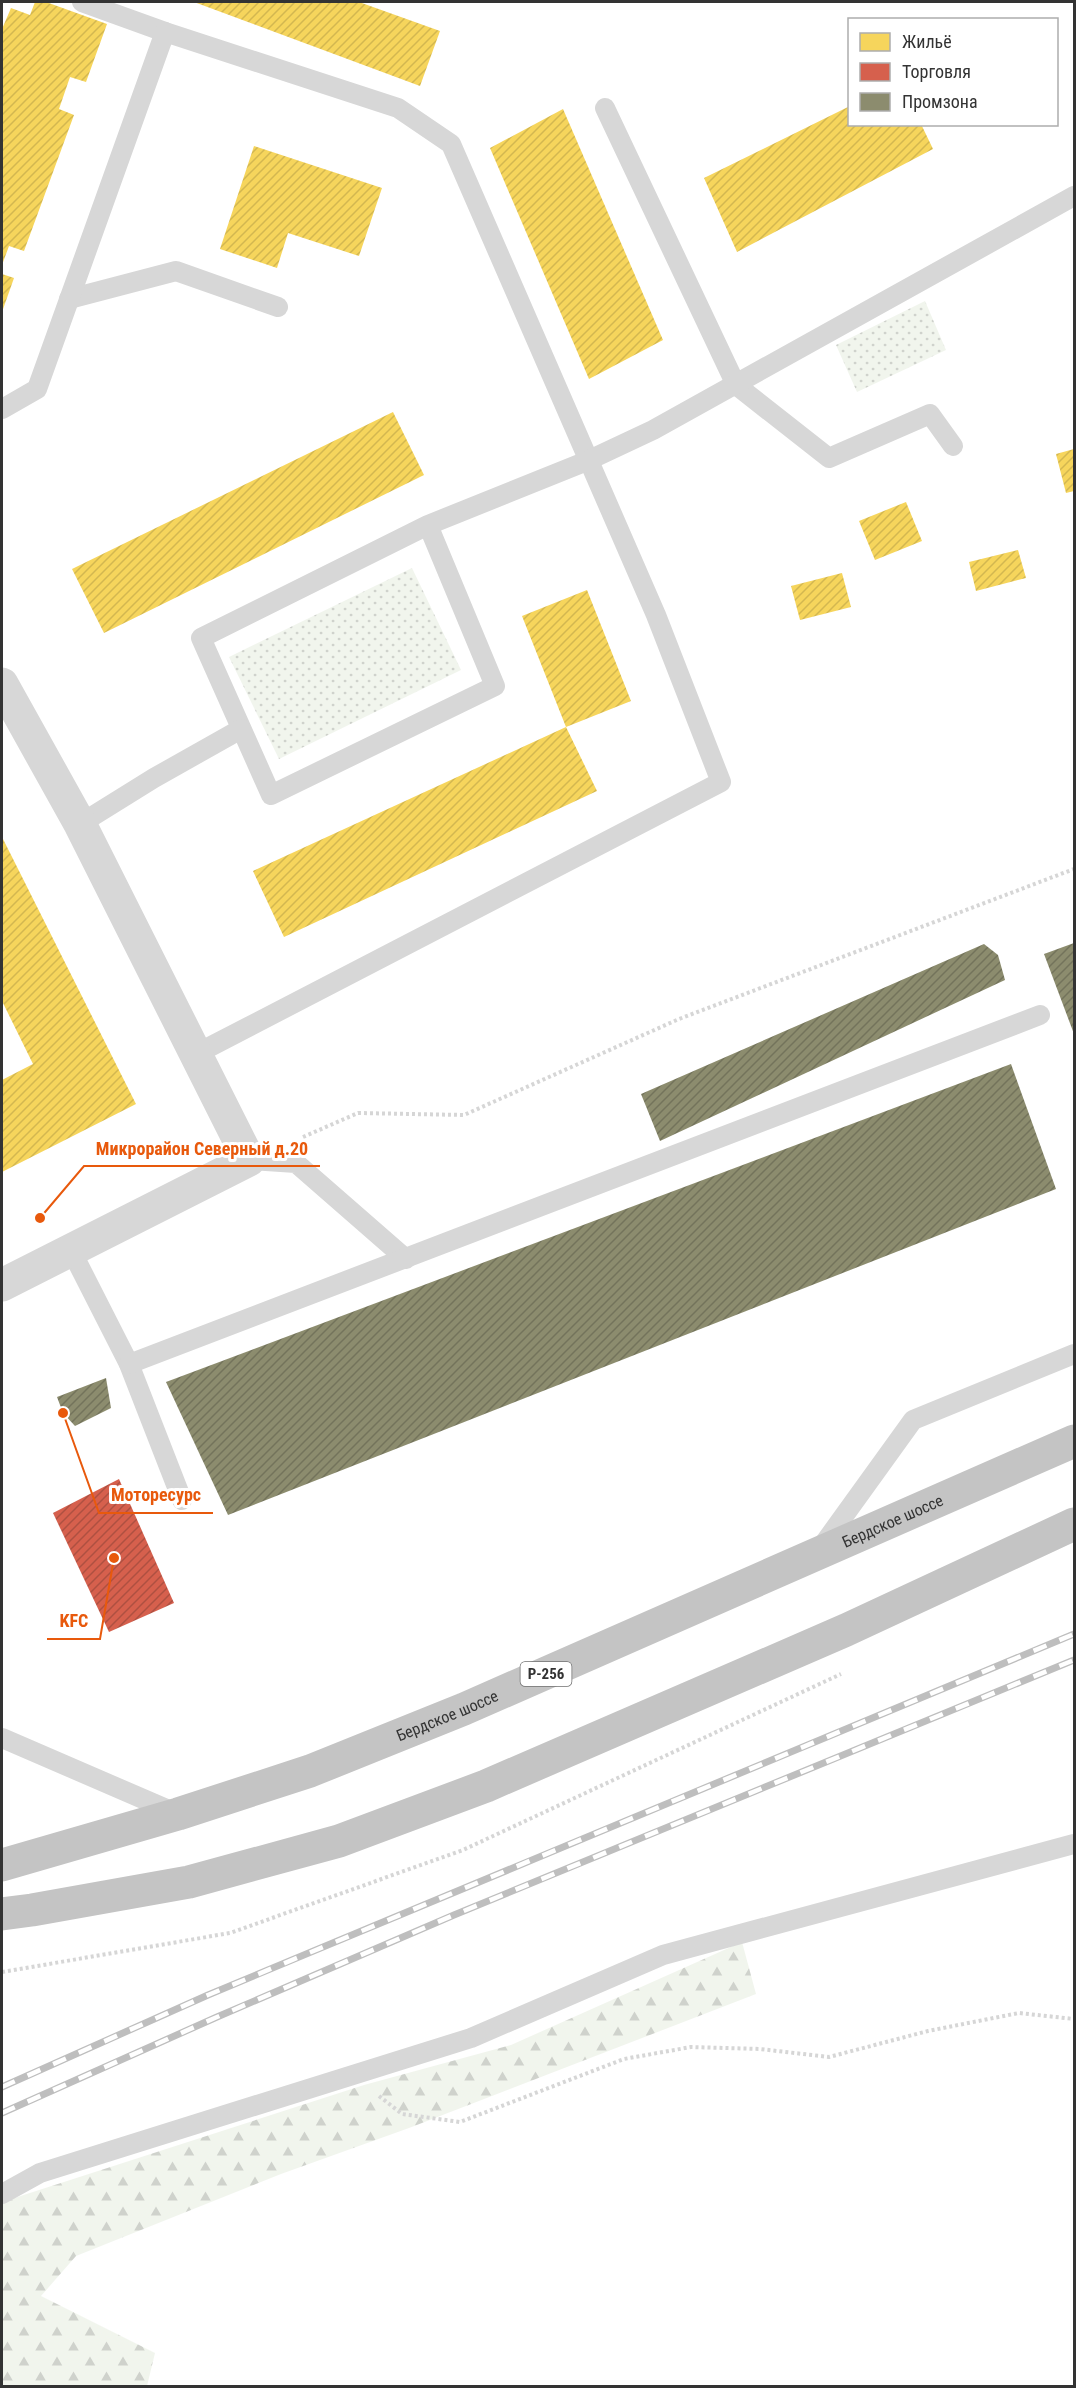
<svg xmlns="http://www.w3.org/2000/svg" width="1076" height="2388" viewBox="0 0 1076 2388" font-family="'Roboto Condensed',sans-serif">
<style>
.forest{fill:url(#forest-firs)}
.park{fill:url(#park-dots)}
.homes{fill:url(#homes-hatch)}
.shops{fill:url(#shops-hatch)}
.industry{fill:url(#industry-hatch)}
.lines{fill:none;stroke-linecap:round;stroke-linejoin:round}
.path{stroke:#d6d6d6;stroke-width:4;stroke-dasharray:3 3;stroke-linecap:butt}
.lane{stroke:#d7d7d7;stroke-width:20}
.street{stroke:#d7d7d7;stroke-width:33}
.highway{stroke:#c4c4c4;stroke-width:33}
.rail-casing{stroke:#bebebe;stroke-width:7}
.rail{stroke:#fff;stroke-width:4.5;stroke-dasharray:14;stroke-linecap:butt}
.labels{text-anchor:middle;stroke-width:6;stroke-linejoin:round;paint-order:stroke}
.shield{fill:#fff;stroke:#707070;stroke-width:1.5}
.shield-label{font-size:15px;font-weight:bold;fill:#333}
.street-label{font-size:16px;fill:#333;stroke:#fff}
.leader{fill:none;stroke:#e8590c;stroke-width:2}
.callout-dot{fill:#e8590c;stroke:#fff;stroke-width:2}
.callout-label{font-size:18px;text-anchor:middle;font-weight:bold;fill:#e8590c;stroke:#fff;stroke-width:6;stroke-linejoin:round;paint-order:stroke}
</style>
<defs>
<pattern id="forest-firs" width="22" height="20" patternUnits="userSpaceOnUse" patternTransform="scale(1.5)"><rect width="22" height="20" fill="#f1f5ed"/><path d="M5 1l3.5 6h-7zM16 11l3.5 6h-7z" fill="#cfd2cc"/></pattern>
<pattern id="park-dots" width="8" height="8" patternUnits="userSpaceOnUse" patternTransform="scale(1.5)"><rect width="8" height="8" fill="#f1f5ed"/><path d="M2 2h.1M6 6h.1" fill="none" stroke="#cfd2cc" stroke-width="1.8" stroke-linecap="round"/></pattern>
<pattern id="homes-hatch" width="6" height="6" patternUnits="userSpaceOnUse" patternTransform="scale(1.5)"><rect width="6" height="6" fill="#f6d55c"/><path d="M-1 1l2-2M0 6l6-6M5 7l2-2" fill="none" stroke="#d3b750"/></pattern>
<pattern id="shops-hatch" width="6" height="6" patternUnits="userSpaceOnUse" patternTransform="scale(1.5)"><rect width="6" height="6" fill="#d6604d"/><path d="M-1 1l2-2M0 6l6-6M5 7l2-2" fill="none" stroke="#ae5041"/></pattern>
<pattern id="industry-hatch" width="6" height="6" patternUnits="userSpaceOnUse" patternTransform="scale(1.5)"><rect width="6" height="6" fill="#8c8c6e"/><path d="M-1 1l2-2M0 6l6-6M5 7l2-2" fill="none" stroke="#73735b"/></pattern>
</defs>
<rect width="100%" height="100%" fill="#fff"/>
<path class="forest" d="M742,1942l14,52 -347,134 -128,46 -205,82 -35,40 114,57 -8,33h-145v-184l362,-117 147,-40z"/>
<g class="park">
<path d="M925,301l21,49 -89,42 -21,-47z"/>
<path d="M412,568l49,102 -182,89 -50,-102z"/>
</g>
<g class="homes">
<path d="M35,2h11l61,22 -21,58 -16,-5 -11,32 15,6 -50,136 -15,-5 -7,19v-236l9,-21 19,7z"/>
<path d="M194,2h165l81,29 -20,55z"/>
<path d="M850,106v18h71l12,25 -196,103 -33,-74z"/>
<path d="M563,109l100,231 -74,39 -99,-231z"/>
<path d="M254,146l128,42 -23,68 -71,-23 -11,35 -57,-19z"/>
<path d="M2,274l12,4 -12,34z"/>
<path d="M393,412l31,63 -320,158 -32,-64z"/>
<path d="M1074,449v42l-8,2 -10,-39z"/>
<path d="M906,502l16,39 -47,19 -16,-39z"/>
<path d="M1018,550l8,28 -50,13 -7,-29z"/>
<path d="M842,573l9,34 -51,13 -9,-34z"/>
<path d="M587,590l44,111 -65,26 31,64 -313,146 -31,-66 313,-144 -44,-111z"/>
<path d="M2,837l134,267 -134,68v-92l31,-16 -31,-63z"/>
</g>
<path class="shops" d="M119,1479l55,124 -65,29 -56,-119z"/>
<g class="industry">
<path d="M1074,943v91l-30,-80z"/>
<path d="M984,944l14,11 7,25 -345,161 -19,-47z"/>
<path d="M1011,1064l45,125 -828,326 -62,-133z"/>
<path d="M106,1378l5,30 -36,18 -12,-13 -6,-16z"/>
</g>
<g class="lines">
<g class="path">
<path d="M303,1137l55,-24 106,2 215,-96 395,-150"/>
<path d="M2,1972l228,-39 233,-83 378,-176"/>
<path d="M379,2096l23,18 58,8 164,-63 67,-12 69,2 69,8 99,-26 91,-18 55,6"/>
</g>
<g class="lane">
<path d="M82,2l83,30"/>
<path d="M605,108l131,277 93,73 101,-44 23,32"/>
<path d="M69,299l107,-28 102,36"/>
<path d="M2,409l35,-20 128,-357 233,76 53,36 205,471 65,167 -525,272"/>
<path d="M428,525l67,161 -224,109 -70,-157 227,-113 159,-64 66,-31 421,-234"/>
<path d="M80,824l74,-46 87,-49"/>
<path d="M249,1160l47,3 110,96"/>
<path d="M71,1250l58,114 53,136"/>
<path d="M129,1364l911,-349"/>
<path d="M820,1549l93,-129 161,-66"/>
<path d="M2,1738l176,76"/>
<path d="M2,2194l38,-21 431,-135 192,-83 411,-111"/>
</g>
<path class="street" d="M2,684l78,140 169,336 -247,125"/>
<g class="highway">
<path id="s1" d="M2,1865l176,-51 132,-43 154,-62 610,-268"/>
<path d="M2,1914l30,-4 157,-28 150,-41 147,-55 360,-156 228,-106"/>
</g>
<g class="rail-casing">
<g id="rail">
<path d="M2,2087l206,-92 866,-361"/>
<path d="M2,2113l215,-96 237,-102 620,-255"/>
</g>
</g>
<use href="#rail" class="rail"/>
</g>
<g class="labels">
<rect class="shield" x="520.5" y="1662" width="51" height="24" rx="4.5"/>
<g class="shield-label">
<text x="546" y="1679">Р-256</text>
</g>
<g class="street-label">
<text dy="6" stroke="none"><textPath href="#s1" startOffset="956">Бердское шоссе</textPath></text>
<text dy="6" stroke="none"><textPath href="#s1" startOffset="470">Бердское шоссе</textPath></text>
</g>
</g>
<path class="leader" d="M40 1218L84 1166H320M63 1413L99 1513H213M114 1558L100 1639H47"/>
<g class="callout-dot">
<circle cx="40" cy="1218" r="6"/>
<circle cx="63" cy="1413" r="6"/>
<circle cx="114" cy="1558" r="6"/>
</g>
<g class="callout-label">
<text x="202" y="1155">Микрорайон Северный д.20</text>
<text x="156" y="1501">Моторесурс</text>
<text x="74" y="1627">KFC</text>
</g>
<rect width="1076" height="2388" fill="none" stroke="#333333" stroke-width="6"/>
<rect x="848" y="18" width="210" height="108" fill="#ffffff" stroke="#adadad" stroke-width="1.5"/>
<rect x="860" y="33" width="30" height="18" fill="#f6d55c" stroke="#adadad" stroke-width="1.5"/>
<text x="902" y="48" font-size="18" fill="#333333">Жильё</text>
<rect x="860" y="63" width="30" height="18" fill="#d6604d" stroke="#adadad" stroke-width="1.5"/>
<text x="902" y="78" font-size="18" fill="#333333">Торговля</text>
<rect x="860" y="93" width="30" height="18" fill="#8c8c6e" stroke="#adadad" stroke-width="1.5"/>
<text x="902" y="108" font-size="18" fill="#333333">Промзона</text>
</svg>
